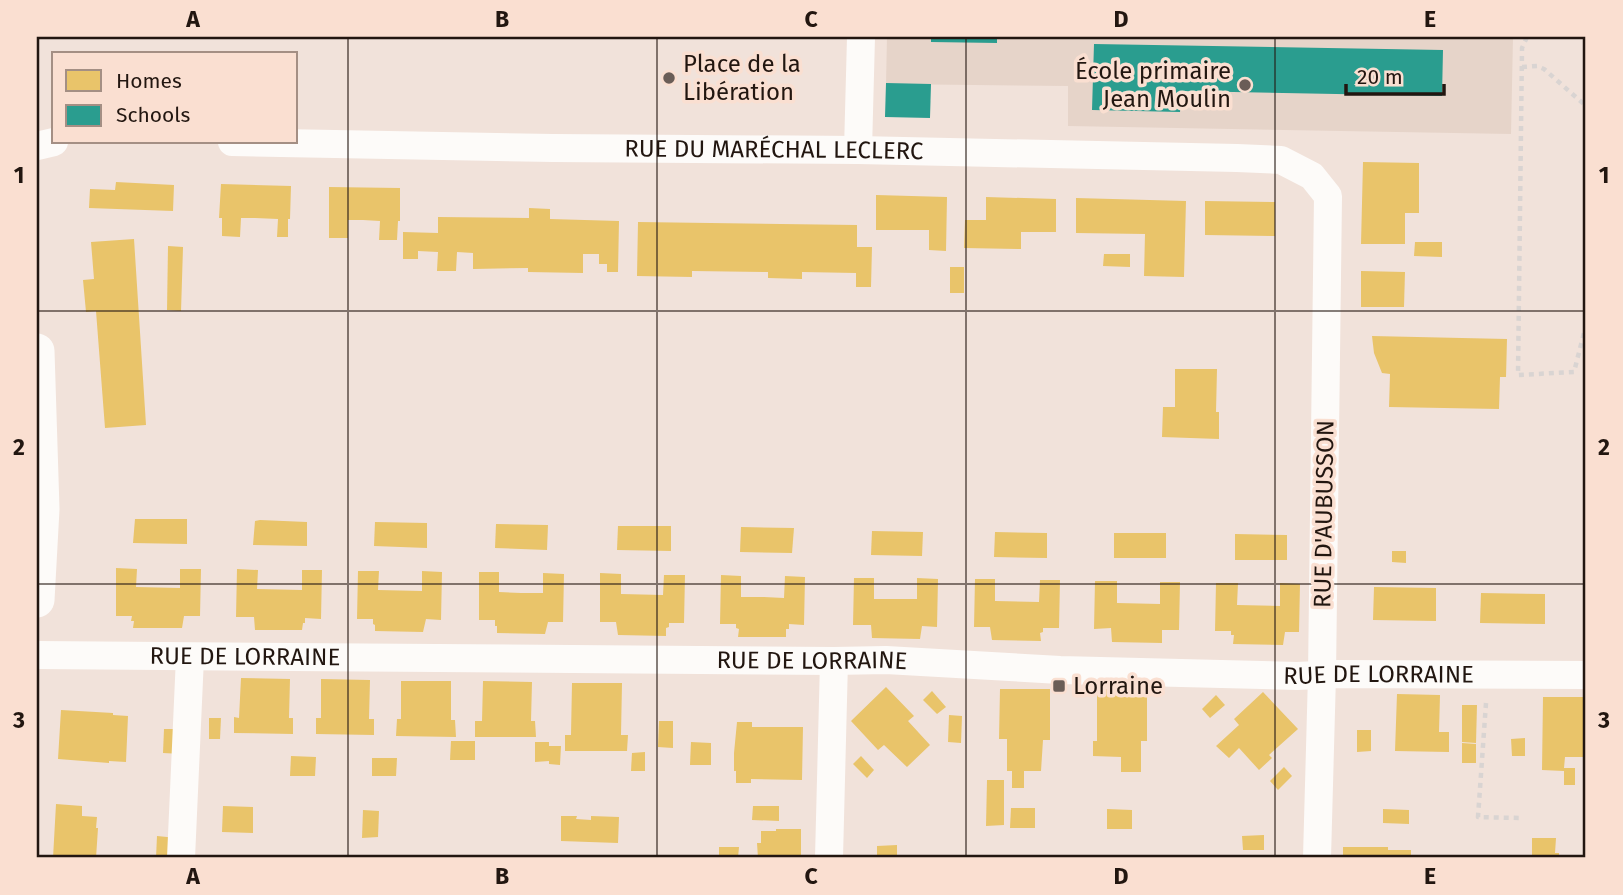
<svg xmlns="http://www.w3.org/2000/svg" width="1623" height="895" viewBox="0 0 1623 895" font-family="'Fira Sans',sans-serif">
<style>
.education{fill:#e6d4c9}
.homes{fill:#e9c46a}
.schools{fill:#2a9d8f}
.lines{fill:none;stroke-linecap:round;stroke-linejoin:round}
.path{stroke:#d9d4d2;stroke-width:4.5;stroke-dasharray:5 5;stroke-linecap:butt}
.minor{stroke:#fdfbf9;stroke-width:28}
.tertiary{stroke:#fdfbf9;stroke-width:35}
.grid{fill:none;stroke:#221610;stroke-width:2;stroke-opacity:0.55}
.poi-dot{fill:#6a5d57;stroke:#fadfd1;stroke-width:2.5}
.labels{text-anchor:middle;stroke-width:7;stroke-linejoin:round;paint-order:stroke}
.poi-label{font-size:24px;fill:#221610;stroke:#fadfd1;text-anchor:start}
.street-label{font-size:24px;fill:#221610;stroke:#fadfd1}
.neatline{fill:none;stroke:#221610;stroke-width:2.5}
.grid-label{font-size:23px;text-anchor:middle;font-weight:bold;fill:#221610}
</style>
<rect width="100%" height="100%" fill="#f1e2da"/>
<path class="education" d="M887,37h626l-2,97 -443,-8v-40l-182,-2z"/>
<g class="homes">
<path d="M1363,162l56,1v50h-14v31h-44z"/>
<path d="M116,182l58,3 -1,26 -84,-3 1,-19 25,1z"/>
<path d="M221,184l70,2 -1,33h-2v18h-11l1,-18 -23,-1h-14l-1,19 -18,-1v-18h-3z"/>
<path d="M329,187l71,1v33h-2l-1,19h-18l1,-19 -17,-1h-15v18h-19z"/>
<path d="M876,195l71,2 -1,54 -17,-1v-20h-53z"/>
<path d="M986,197l70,2v33h-35v17l-57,-1 1,-28h21z"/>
<path d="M1076,198l110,3 -2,76 -40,-1 1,-42 -69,-1z"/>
<path d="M1205,201l70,1v34l-70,-1z"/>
<path d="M529,208l21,1v10l69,2 -1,51h-11v-8h-8v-10h-16v19l-55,-1v-4l-55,1v-16l-16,-1 -1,19h-19l1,-19 -20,-1v8h-15v-27l35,1v-16l91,1z"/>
<path d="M638,222l219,3v22h15l-1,40h-15v-14l-54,-1v7l-34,-1v-6l-76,-1v6l-55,-1z"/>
<path d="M134,239l12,186 -41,3 -9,-117 -10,1 -3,-32 11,-1 -3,-37z"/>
<path d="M1415,242h27v15l-28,-1z"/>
<path d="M168,246l15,1 -2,64 -14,-1z"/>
<path d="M1104,254h26v13l-27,-1z"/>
<rect x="950" y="267" width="14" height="26"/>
<path d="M1361,271l44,1 -1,35h-43z"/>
<path d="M1372,336l135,3 -1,38h-6l-1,32 -110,-2 1,-33 -8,-1 -8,-20z"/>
<path d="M1175,369h42l-1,43h3v27l-57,-2 1,-30h12z"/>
<path d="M135,519h52v25l-54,-1z"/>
<path d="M260,520l47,2v24l-54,-1 2,-24z"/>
<path d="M375,522l52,1v25l-53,-2z"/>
<path d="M496,524l52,1 -1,25 -52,-2z"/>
<path d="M618,526h53v25l-54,-1z"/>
<path d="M741,527l53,1 -2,25 -52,-1z"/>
<path d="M872,531l51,1 -1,24 -51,-1z"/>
<path d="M995,532l52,1v25l-53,-1z"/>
<rect x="1114" y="533" width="52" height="25"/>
<path d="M1235,534l52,1v25h-52z"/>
<path d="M1392,551h14v12l-14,-1z"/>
<path d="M116,568l21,1 -1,18 44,1v-19h21l-1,47h-16l-2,12h-49l1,-7h-3l1,-5h-16z"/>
<path d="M237,569l21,1 -1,19 45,1v-20h20l-1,49 -16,-1v5h-2l-1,7h-47l-1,-13h-18z"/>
<path d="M358,571h21l-1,19 44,1v-20l20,1 -1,48 -15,-1 -3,13 -48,-1v-6l-2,-1v-5h-16z"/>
<path d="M479,572h20v20l22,1h22v-20l21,1 -1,48h-15l-3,12 -48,-1v-7h-2v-6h-16z"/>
<path d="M600,573l21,1v20l42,1 1,-20h21l-1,48h-15v4l-3,1v8l-48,-1 -2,-13h-16z"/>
<path d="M721,575l20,1v21h23l20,1 1,-22 20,1 -1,48 -15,-1v5h-3v8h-48l1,-8 -3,-1v-4h-16z"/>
<path d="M854,578h20v21h43v-21l21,1 -1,48 -15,-1 -2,13 -48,-1 -1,-13h-18z"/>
<path d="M975,579h20v22l44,1 1,-22h20l-1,48h-16v4l-3,1 1,8 -49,-1 -2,-13h-16z"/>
<path d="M1095,581h22v22l43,1v-22h20l-1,48h-17v13l-50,-1 -1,-14 -17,1z"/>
<path d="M1216,583h22l-1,22 43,1v-23l20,1 -1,48h-14l-2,13 -50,-1 1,-9h-3v-4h-16z"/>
<path d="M1374,587l62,1v33l-63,-1z"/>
<path d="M1481,593l64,1v30l-65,-1z"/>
<path d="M241,678l49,1 -1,39h4v16l-59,-1v-16l5,1z"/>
<path d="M321,679l49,1 -1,39h5v16l-58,-1v-16h5z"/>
<path d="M401,681h50v39h4l1,17 -60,-1 1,-17h4z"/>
<path d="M483,681l49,1 -1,39h4l1,16h-61v-16h7z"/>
<path d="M572,683h50l-1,52h7l-1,16h-62v-16h6z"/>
<path d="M886,687l28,29 -6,5 22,24 -23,22 -23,-22 -6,5 -27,-29z"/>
<path d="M1000,689h50v51h-7l-2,31h-17v17h-12v-17h-5v-32h-8z"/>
<path d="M1097,689l50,1v51h-6v31h-20v-15l-28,-1v-15h4z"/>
<path d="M932,691l14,16 -9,7 -14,-14z"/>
<path d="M1263,692l35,37 -29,26 3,3 -13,12 -20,-22 -10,10 -13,-12 23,-21 -5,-6z"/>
<path d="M1397,694l43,1 -1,37h10v20l-54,-1z"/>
<path d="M1216,695l9,10 -15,13 -8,-9z"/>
<path d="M1543,697h43v60h-21l-1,11h11v17h-11v-14l-22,-1z"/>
<path d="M1462,705h15l-1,38 -14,-1z"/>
<path d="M61,710l52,3v2l15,1 -2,46 -17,-1v2l-51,-4z"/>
<path d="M949,715l13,1 -1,27 -13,-1z"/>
<path d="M209,718h12l-1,21h-11z"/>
<path d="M659,721h14v27l-15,-1z"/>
<path d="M737,722h15v5h51l-1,53 -51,-1v4h-15v-12h-2v-18z"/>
<path d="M164,729h19l-1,25 -19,-1z"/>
<path d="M1357,730h14v21l-14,1z"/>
<path d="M1525,738v18h-13l-1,-17z"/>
<path d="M451,741h24v19h-25z"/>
<path d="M535,742h14v4h12l-1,19 -11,-1v-3l-14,1z"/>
<path d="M691,742l20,1v22h-21z"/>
<path d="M1462,743l14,1v19h-14z"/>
<path d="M645,752v19h-14l1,-18z"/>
<path d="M291,756l25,1 -1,19h-25z"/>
<path d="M861,756l13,14 -7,8 -14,-14z"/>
<path d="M372,758h25l-1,18h-24z"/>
<path d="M1284,767l8,9 -14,14 -8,-9z"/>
<path d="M987,780h17v45l-18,1z"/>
<path d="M56,804l26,2v10l15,1 -1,11h2l-2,30h-43z"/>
<path d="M223,806l30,1v26l-31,-1z"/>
<path d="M753,806h26v15l-27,-1z"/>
<path d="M1011,808h24v20h-25z"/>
<path d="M1107,809l25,1v19h-25z"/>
<path d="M1383,809l26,1v14l-26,-1z"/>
<path d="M363,810l16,1 -1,26 -16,1z"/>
<path d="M561,816h16l-1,3 15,1v-4l28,1 -1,26 -57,-2z"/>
<path d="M776,829h25v29h-43l-1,-15h4v-12h15z"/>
<path d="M1264,835v15h-21l-1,-14z"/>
<path d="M157,836l20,2 -1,20h-20z"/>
<path d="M1532,838h24l-1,15h4v5h-27z"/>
<path d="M897,845v13h-20v-12z"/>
<path d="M719,847h20l-1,11h-19z"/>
<path d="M1343,847h45v3h23v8h-68z"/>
</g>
<g class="schools">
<path d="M931,37h66v6l-66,-1z"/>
<path d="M1094,44l349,6 -1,46 -260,-5 -2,21 -88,-2z"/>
<path d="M886,83l45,1 -1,34 -45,-1z"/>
</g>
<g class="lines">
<g class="path">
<path d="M1527,37l-5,11 -4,327 56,-3 12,-47"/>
<path d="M1522,67l15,-1 7,3 42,37"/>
<path d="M1486,703l-8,114 41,1"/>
</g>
<g class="minor">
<path id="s1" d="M232,142l321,6 305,2 379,8 44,2 31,16 16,20 -6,479 -5,183"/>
<path d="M37,146l17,-4"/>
<path d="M858,150l3,-113"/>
<path id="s2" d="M37,655l797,6 52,-1 174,10 237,6 41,-2 248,1"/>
<path d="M181,858l9,-201"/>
<path d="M829,858l5,-197"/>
</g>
<path class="tertiary" d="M37,351l5,158 -5,91"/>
</g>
<path class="grid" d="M348,37v821M657,37v821M966,37v821M1275,37v821M37,311h1549M37,584h1549"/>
<g class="poi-dot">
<circle cx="669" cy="78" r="7"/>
<circle cx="1245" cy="85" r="7"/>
<rect x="1052" y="679" width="14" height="14" rx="3.5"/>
</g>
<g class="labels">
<g class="poi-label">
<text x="683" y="72">Place de la<tspan x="683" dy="28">Libération</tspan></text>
<text x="1231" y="79" text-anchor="end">École primaire<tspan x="1231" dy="28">Jean Moulin</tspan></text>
<text x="1073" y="694">Lorraine</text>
</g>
<g class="street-label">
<text dy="8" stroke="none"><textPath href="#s1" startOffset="542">RUE DU MARÉCHAL LECLERC</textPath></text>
<text transform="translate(1324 514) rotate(-89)" y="8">RUE D'AUBUSSON</text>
<text dy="8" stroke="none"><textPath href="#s2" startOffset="208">RUE DE LORRAINE</textPath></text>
<text dy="8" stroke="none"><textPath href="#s2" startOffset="775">RUE DE LORRAINE</textPath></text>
<text dy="8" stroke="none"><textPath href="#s2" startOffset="1342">RUE DE LORRAINE</textPath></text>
</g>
</g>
<rect width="1623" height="895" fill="none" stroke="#fadfd1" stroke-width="77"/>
<rect x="52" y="52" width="245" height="91" fill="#fadfd1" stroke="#a48f84" stroke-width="2"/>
<rect x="66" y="70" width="35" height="21" fill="#e9c46a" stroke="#a48f84" stroke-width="2"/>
<text x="116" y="88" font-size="21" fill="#221610">Homes</text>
<rect x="66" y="105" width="35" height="21" fill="#2a9d8f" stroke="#a48f84" stroke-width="2"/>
<text x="116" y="122" font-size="21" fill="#221610">Schools</text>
<path d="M1346 84v10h98v-10" fill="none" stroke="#221610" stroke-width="3.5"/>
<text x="1357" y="84" font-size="21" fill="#221610" stroke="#fadfd1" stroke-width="5" paint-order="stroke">20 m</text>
<rect x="38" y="38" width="1546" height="818" class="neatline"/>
<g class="grid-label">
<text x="193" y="27">A</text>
<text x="502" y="27">B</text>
<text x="811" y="27">C</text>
<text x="1121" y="27">D</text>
<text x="1430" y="27">E</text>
<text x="19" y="183">1</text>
<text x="1604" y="183">1</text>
<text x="19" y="455">2</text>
<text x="1604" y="455">2</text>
<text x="19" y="728">3</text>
<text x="1604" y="728">3</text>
<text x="193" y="884">A</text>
<text x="502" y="884">B</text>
<text x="811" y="884">C</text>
<text x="1121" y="884">D</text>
<text x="1430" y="884">E</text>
</g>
</svg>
